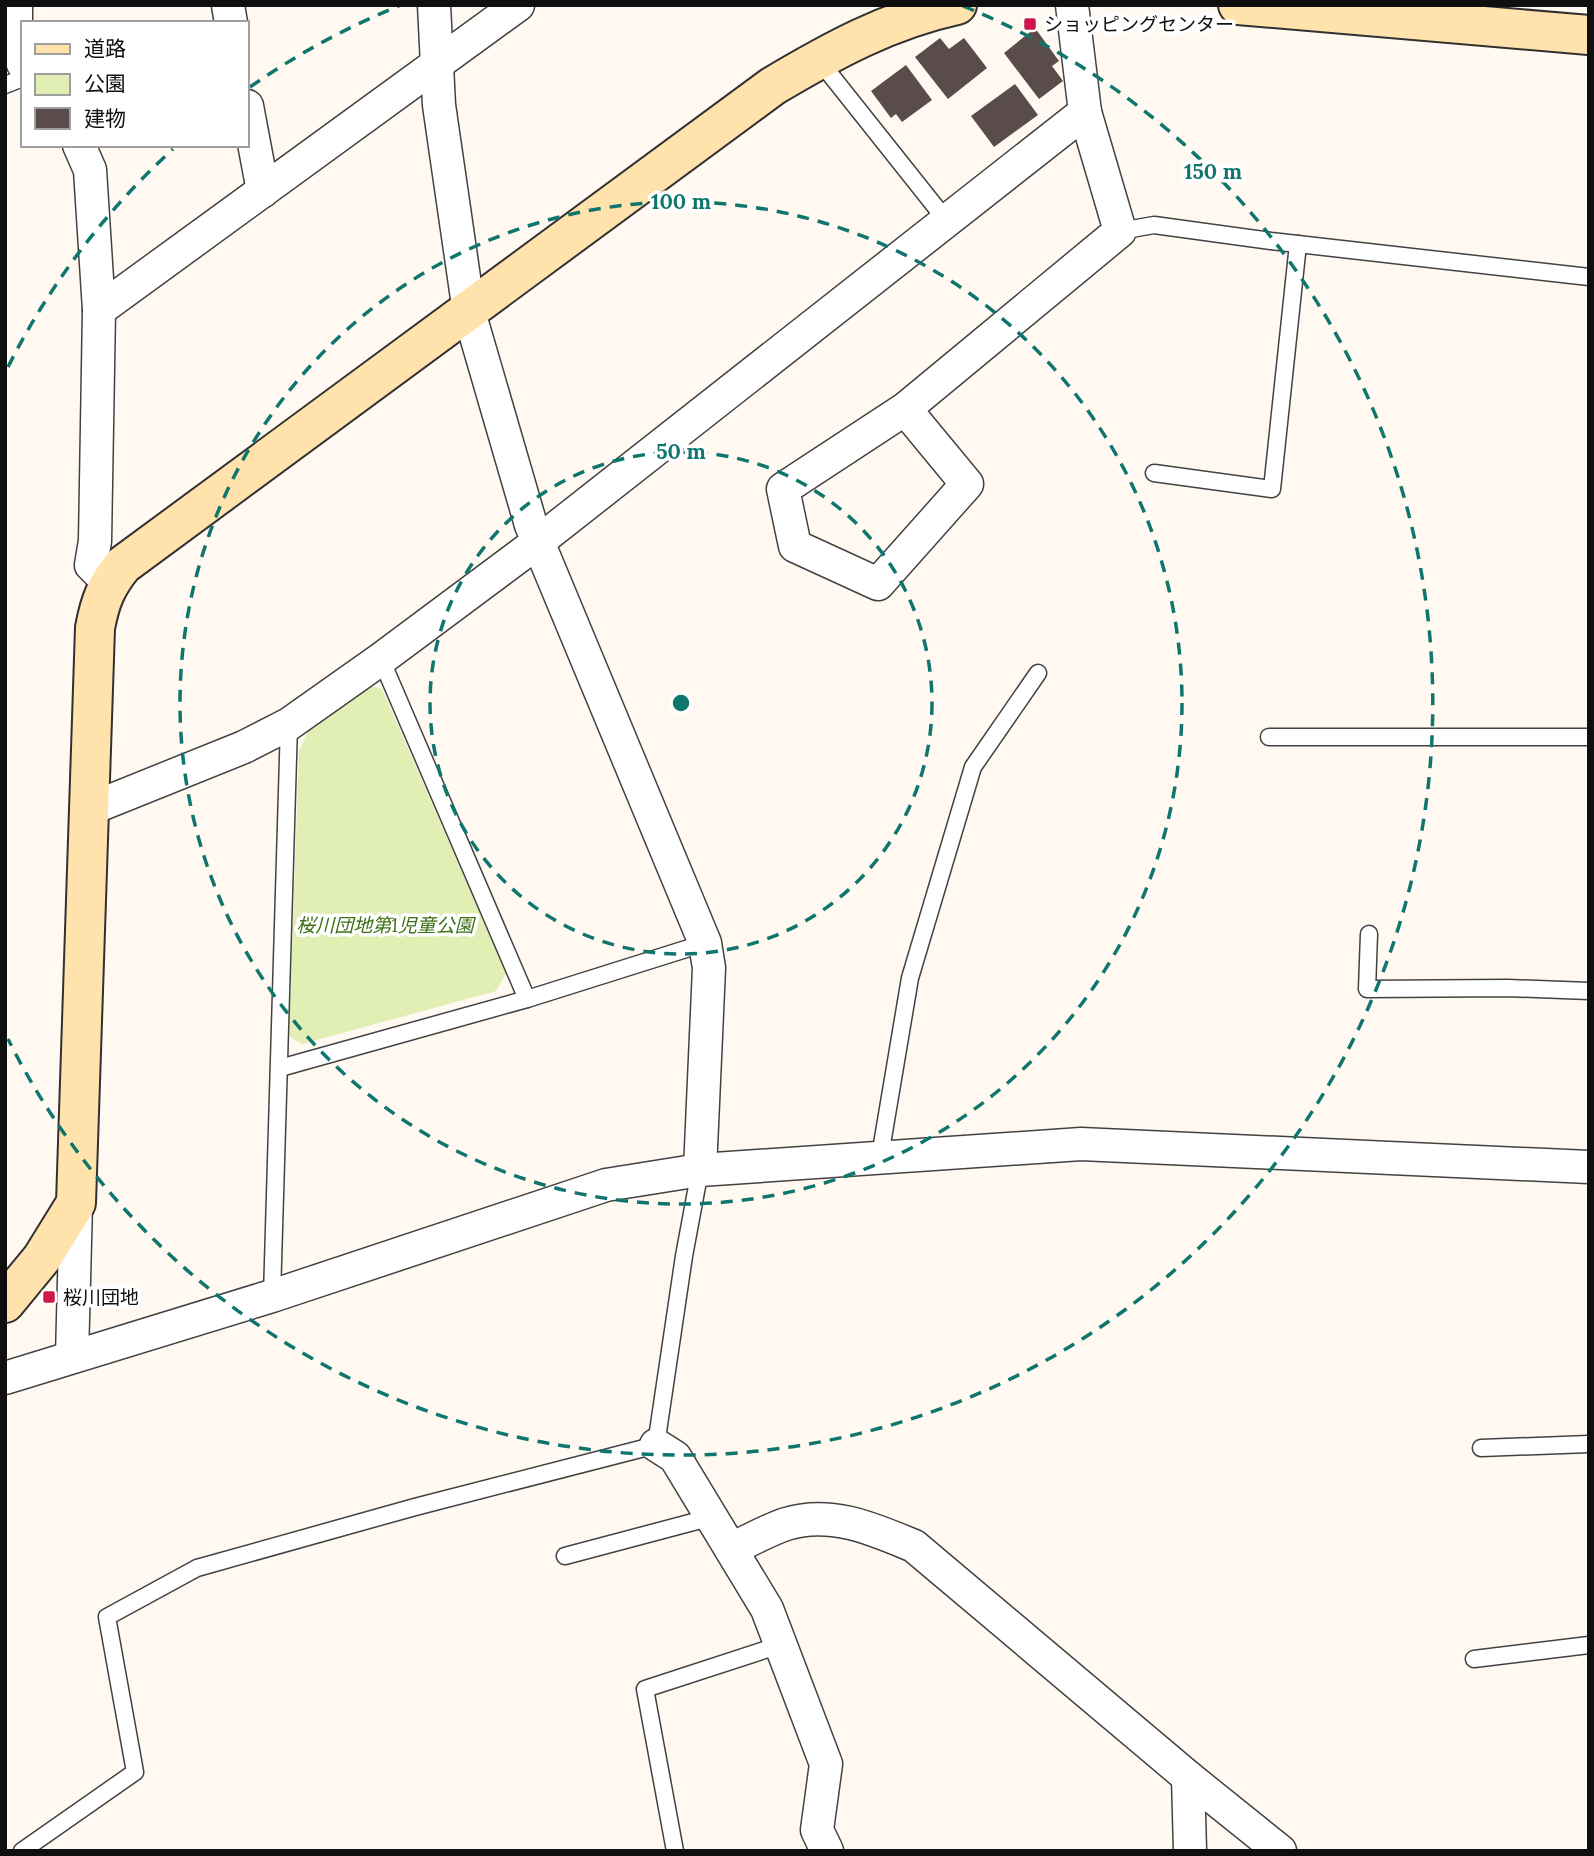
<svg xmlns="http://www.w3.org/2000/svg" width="1594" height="1856" viewBox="0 0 1594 1856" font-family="Lora,'Noto Sans JP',serif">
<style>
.green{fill:#e1efb5}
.building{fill:#594c4a}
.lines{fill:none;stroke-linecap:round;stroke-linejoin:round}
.lane-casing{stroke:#424242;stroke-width:19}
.street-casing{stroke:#424242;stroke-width:35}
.secondary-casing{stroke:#313131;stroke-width:42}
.lane{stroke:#fff;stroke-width:16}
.street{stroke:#fff;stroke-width:32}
.secondary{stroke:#ffe2ac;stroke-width:38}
.ring{fill:none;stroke:#0f766e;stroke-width:3.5;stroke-dasharray:12 9}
.poi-dot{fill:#d1164b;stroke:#fff;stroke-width:2.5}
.labels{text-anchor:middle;stroke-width:7;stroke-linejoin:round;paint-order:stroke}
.poi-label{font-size:19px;fill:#0f0f0f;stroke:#fff;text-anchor:start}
.park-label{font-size:19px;font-style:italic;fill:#3e7017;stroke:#fff}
.centre{fill:#0f766e;stroke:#fff;stroke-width:3.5}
.ring-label{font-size:21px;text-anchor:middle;font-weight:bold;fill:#0f766e;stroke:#fff;stroke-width:7;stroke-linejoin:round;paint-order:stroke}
</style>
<rect width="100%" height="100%" fill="#fff9f1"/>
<path class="green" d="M367,685l15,4 124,284 -10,18 -194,53 -13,-8 10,-285 10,-21z"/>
<g class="building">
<path d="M1035,28l24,33 -7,5 11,15 -24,18 -35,-46z"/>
<path d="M940,38l9,11 15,-11 23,30 -39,31 -33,-42z"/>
<path d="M906,65l26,35 -30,22 -6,-8 -5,4 -20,-27z"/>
<path d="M1015,84l23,31 -44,32 -23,-31z"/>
</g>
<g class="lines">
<g class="lane-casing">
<g id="lane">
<path d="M818,59l128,161"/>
<path d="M5,85l18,-7"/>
<path d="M1120,231l34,-6 117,16 318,36"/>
<path d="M1154,473l118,16 26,-245"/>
<path d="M381,659l146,340"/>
<path d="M1269,737h320"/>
<path d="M1369,934l-2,55 141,-1 81,3"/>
<path d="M280,1068l247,-69 178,-56"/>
<path d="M880,1156l30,-178 63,-211 65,-94"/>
<path d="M272,1296l17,-572"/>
<path d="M1481,1448l108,-4"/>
<path d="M565,1556l147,-39"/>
<path d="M1474,1659l115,-14"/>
<path d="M22,1851l113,-79 -28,-155 90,-49 218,-61 241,-62 28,-189 16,-86"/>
<path d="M675,1851l-30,-162 135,-44"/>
</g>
</g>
<g class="street-casing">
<g id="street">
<path d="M16,5v41l7,18"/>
<path d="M228,5l3,18"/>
<path d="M434,5l5,100 30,207 62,213 174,418 4,25 -9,202"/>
<path d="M247,106l16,85"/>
<path d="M79,145l11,25 9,140 -4,231 -4,24 18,18"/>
<path d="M99,310l419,-305"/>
<path d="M905,409l62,75 -89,100 -83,-38 -12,-57 122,-80 215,-178 -35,-119 -13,-107"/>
<path d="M90,809l154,-62 45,-23 92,-65 157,-117 547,-430"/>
<path d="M72,1357l4,-154"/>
<path d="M5,1378l267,-82 334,-111 94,-15 381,-26 508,23"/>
<path d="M656,1445l19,12 92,152 59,155 -9,66 10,21"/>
<path d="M731,1549c18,-8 37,-19 55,-25 45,-14 87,5 128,22l274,231 92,74"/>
<path d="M1188,1777l2,74"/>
</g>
</g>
<g class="secondary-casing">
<g id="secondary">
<path d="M1238,5l351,30"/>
<path d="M5,1303l37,-45 34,-55 19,-575c5,-27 11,-42 28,-63l650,-479c59,-35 115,-66 184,-81"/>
</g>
</g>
<use href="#lane" class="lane"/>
<use href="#street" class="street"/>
<use href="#secondary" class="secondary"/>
</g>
<g class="ring">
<circle cx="681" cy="703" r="251"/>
<circle cx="681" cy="703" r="501"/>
<path d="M8 367A752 752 0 0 1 173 149M250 87A752 752 0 0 1 399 6M963 6A752 752 0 1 1 8 1039"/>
</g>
<g class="poi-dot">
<rect x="1023" y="17" width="14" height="14" rx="3.5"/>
<rect x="42" y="1290" width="14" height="14" rx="3.5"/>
</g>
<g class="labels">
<g class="poi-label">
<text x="1044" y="31">ショッピングセンター</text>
<text x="63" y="1304">桜川団地</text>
</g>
<g class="park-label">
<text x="385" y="932">桜川団地第1児童公園</text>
</g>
</g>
<circle cx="681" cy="703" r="10" class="centre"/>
<g class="ring-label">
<text x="1213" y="179">150 m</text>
<text x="681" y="209">100 m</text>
<text x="681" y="459">50 m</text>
</g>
<rect width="1594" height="1856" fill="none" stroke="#0f0f0f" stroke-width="14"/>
<rect x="21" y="21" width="228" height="126" fill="#ffffff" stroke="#9f9f9f" stroke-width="2"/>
<rect x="35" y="44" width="35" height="10" fill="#ffe2ac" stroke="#9f9f9f" stroke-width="2"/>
<text x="84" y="56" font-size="21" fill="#0f0f0f">道路</text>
<rect x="35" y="74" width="35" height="21" fill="#e1efb5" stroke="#9f9f9f" stroke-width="2"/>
<text x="84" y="91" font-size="21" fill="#0f0f0f">公園</text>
<rect x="35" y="108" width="35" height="21" fill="#594c4a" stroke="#9f9f9f" stroke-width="2"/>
<text x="84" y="126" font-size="21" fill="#0f0f0f">建物</text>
</svg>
